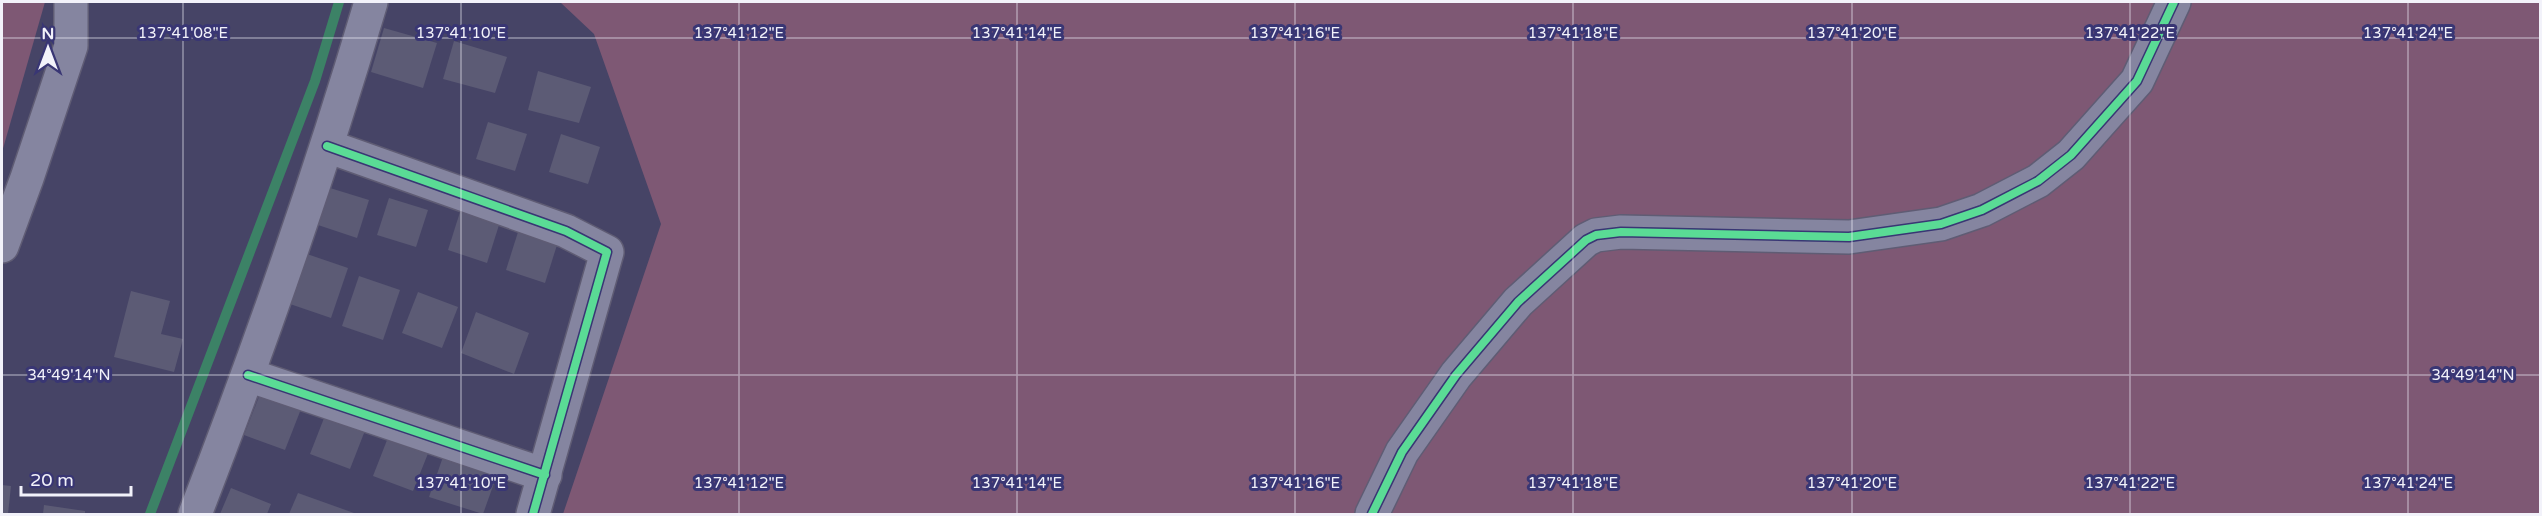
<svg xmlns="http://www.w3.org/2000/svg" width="2542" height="516" viewBox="0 0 2542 516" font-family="'Varela Round',sans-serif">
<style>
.green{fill:#7e5874}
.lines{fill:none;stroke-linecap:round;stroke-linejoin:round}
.stream{stroke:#3c8266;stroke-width:10}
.building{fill:#5c5b75}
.street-casing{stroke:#5f5c74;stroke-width:36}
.street{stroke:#8585a0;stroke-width:33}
.cycleway-casing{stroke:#393674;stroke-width:11}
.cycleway{stroke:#5adb95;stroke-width:8}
.ticks{fill:none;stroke:#f2f2fa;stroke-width:1.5;stroke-opacity:0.45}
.ticks-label{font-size:15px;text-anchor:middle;fill:#f2f2fa;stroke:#393674;stroke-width:6;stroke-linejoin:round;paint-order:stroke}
</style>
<rect width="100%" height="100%" fill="#464466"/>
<g class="green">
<path d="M2,2h43l-43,150z"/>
<path d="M560,2h1980v512h-1977l98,-290 -67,-190z"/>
</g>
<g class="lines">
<path class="stream" d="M150,514l165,-433 24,-79"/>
</g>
<g class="building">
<path d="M384,28l53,15 -14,45 -52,-16z"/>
<path d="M454,41l53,16 -12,36 -52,-14z"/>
<path d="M538,71l53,16 -12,36 -51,-13z"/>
<path d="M488,122l39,12 -12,37 -39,-12z"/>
<path d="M561,134l39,13 -12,37 -39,-12z"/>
<path d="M330,188l39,12 -12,38 -39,-13z"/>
<path d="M389,198l39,12 -12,37 -39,-12z"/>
<path d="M460,212l39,13 -12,38 -39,-13z"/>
<path d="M518,232l39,13 -12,38 -39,-13z"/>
<path d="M307,254l41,14 -17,50 -41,-14z"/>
<path d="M359,276l41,14 -17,50 -41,-14z"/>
<path d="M131,291l39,10 -9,33 22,5 -9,33 -60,-15z"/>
<path d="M418,292l40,15 -16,41 -40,-15z"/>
<path d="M476,312l53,21 -15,41 -53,-21z"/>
<path d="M260,394l41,15 -16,41 -41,-15z"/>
<path d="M326,413l40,15 -16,41 -40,-15z"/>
<path d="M389,435l40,16 -16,40 -40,-15z"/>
<path d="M444,454l54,18 -15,42 -54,-17z"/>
<path d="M2,485l9,1 -3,28h-6z"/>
<path d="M231,488l40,16 -4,10h-47z"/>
<path d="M298,493l56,20 -65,1z"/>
<path d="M44,505l41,6v3h-42z"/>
</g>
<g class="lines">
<g class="street-casing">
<g id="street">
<path d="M327,146l239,85 41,21 -74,262"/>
<path d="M2,246l25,-68 44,-132v-44"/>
<path d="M248,375l297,100"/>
<path d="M195,514c65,-168 125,-339 176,-512"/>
<path d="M1372,514l30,-62 54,-77 62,-73 68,-62 10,-5 25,-3 228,5 92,-13 41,-14 56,-29 33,-26 66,-74 37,-79"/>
</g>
</g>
<use href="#street" class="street"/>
<g class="cycleway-casing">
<g id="cycleway">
<path d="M327,146l239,85 41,21 -74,262"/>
<path d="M248,375l297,100"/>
<path d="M1372,514l30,-62 54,-77 62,-73 68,-62 10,-5 25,-3 228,5 92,-13 41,-14 56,-29 33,-26 66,-74 37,-79"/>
</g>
</g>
<use href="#cycleway" class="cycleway"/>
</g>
<path class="ticks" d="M183,2v512M461,2v512M739,2v512M1017,2v512M1295,2v512M1573,2v512M1852,2v512M2130,2v512M2408,2v512M2,38h2538M2,375h2538"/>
<g class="ticks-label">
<text x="183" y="38">137°41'08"E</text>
<text x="461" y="38">137°41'10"E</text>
<text x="739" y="38">137°41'12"E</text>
<text x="1017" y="38">137°41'14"E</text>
<text x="1295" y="38">137°41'16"E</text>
<text x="1573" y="38">137°41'18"E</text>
<text x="1852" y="38">137°41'20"E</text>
<text x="2130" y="38">137°41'22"E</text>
<text x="2408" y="38">137°41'24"E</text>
<text x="69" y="380">34°49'14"N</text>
<text x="2473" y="380">34°49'14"N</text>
<text x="461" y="488">137°41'10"E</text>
<text x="739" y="488">137°41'12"E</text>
<text x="1017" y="488">137°41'14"E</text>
<text x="1295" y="488">137°41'16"E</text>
<text x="1573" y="488">137°41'18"E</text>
<text x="1852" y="488">137°41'20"E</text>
<text x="2130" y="488">137°41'22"E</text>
<text x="2408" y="488">137°41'24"E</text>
</g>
<rect width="2542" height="516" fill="none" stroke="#f2f2fa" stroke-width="6"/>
<g transform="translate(48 48)" stroke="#393674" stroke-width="4.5" paint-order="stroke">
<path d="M0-4.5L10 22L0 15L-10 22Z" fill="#f2f2fa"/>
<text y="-9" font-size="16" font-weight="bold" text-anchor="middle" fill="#f2f2fa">N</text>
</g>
<path d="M21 486v9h110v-9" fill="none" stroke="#f2f2fa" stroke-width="3"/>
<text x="30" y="486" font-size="18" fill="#f2f2fa" stroke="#393674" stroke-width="4.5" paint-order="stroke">20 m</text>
</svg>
